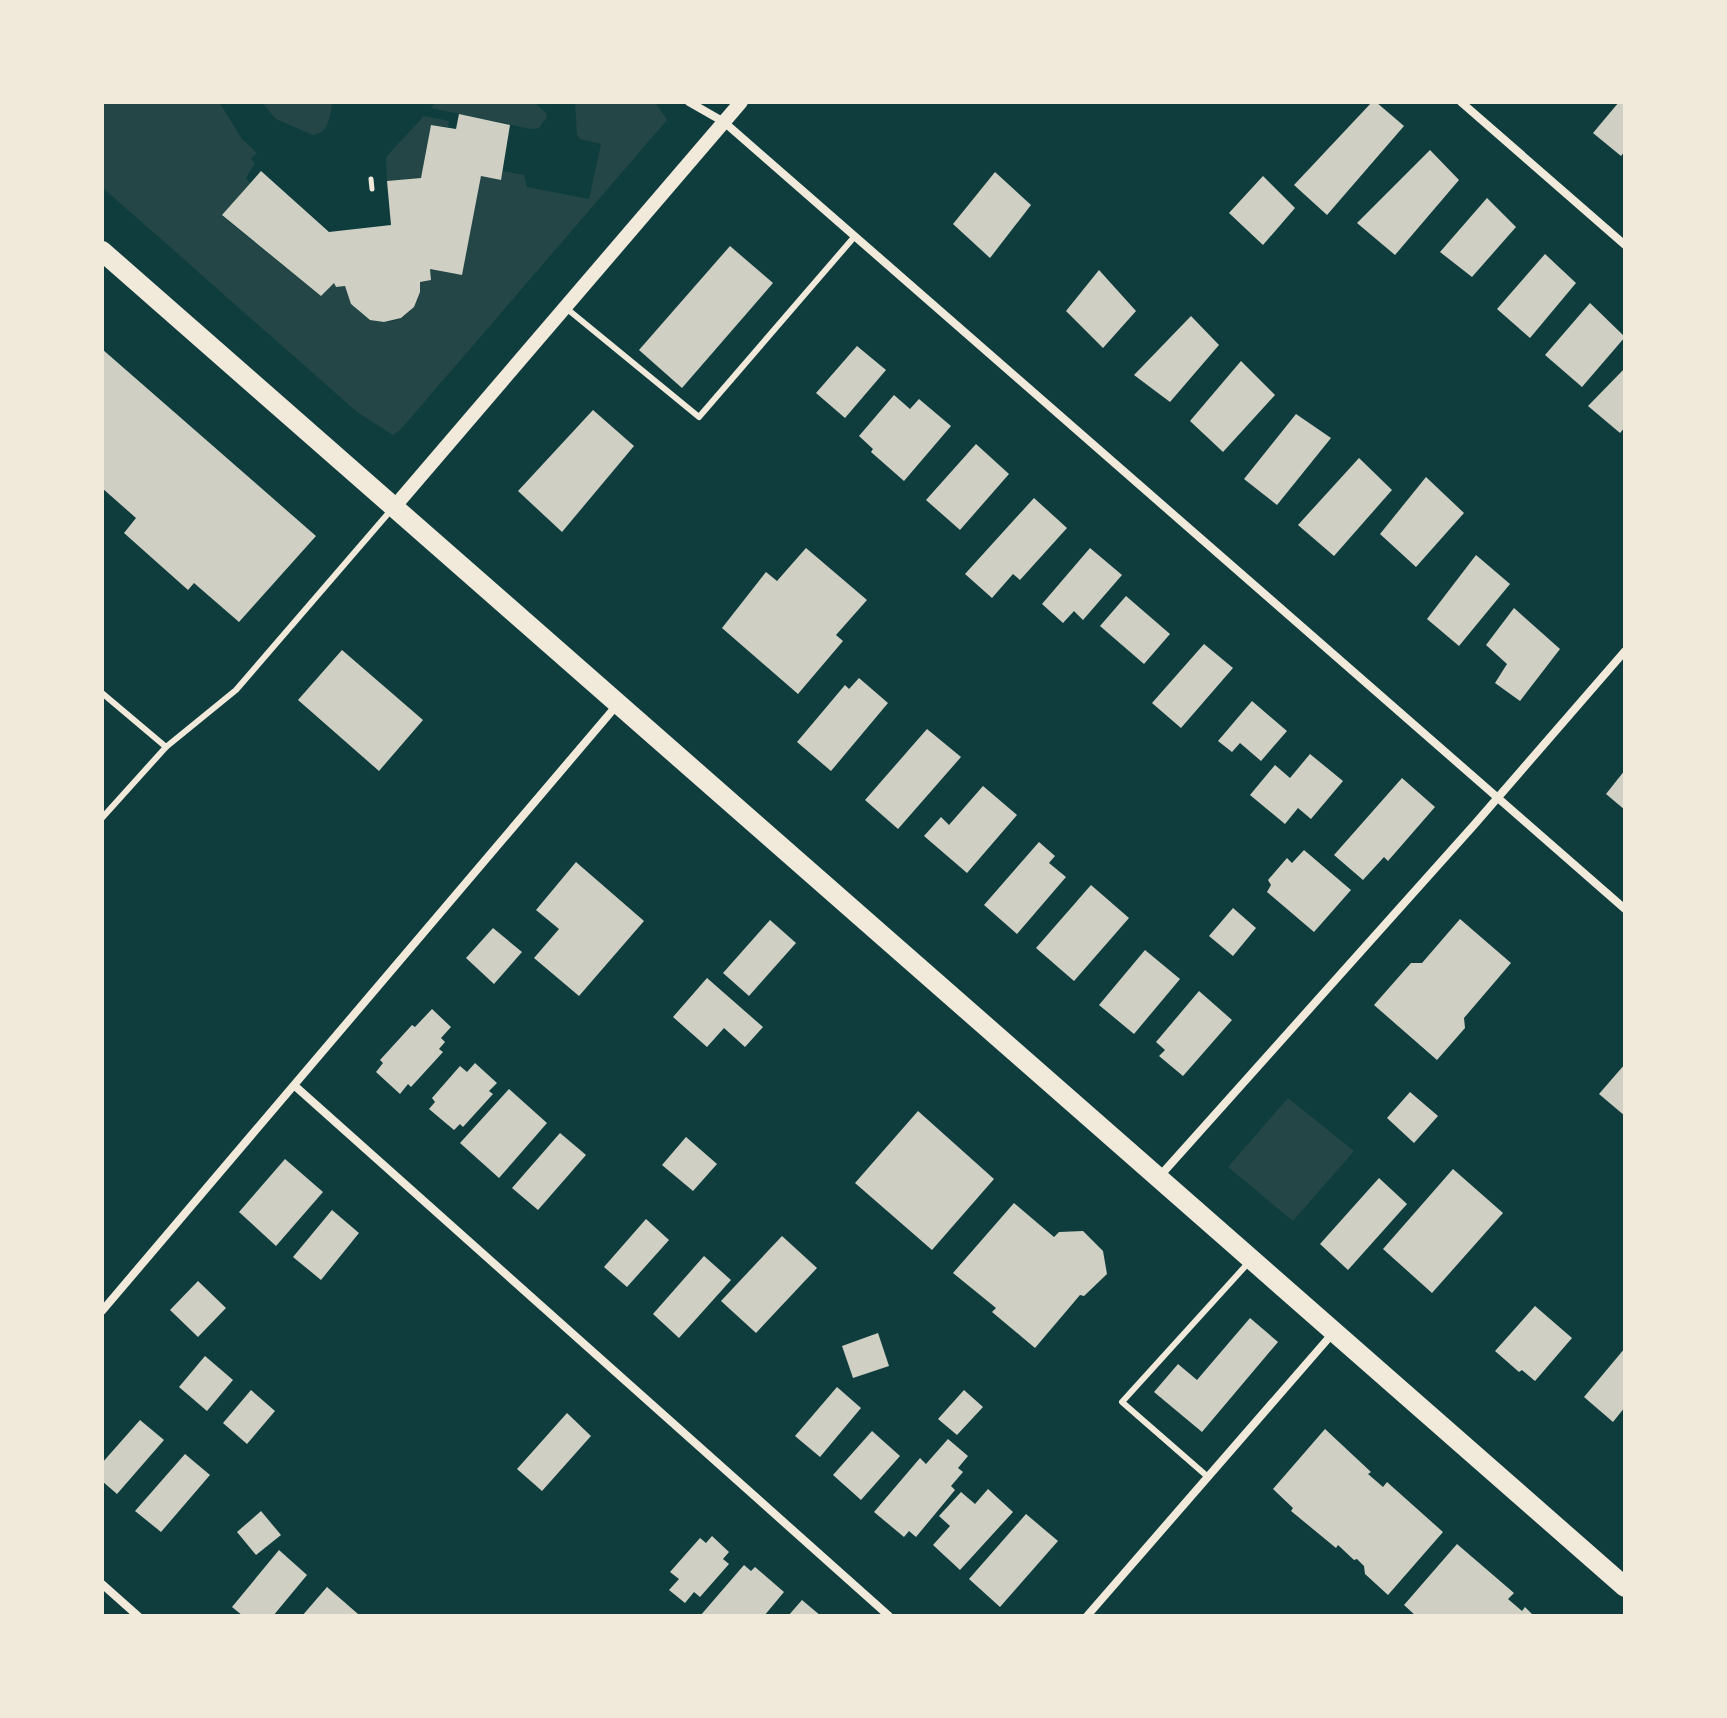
<svg xmlns="http://www.w3.org/2000/svg" width="1727" height="1718" viewBox="0 0 1727 1718" font-family="Figtree,sans-serif">
<style>
.green{fill:#244646}
.building{fill:#cfcfc3}
.lines{fill:none;stroke-linecap:round;stroke-linejoin:round}
.path{stroke:#f1e9da;stroke-width:5}
.service{stroke:#f1e9da;stroke-width:6}
.minor{stroke:#f1e9da;stroke-width:8}
.tertiary{stroke:#f1e9da;stroke-width:14}
.primary{stroke:#f1e9da;stroke-width:20}
</style>
<rect width="100%" height="100%" fill="#0f3d3e"/>
<g class="green">
<path d="M102,102h117l23,37 15,14 -6,6 4,4 -9,15 4,5 -28,33 99,80 13,-13 2,4 9,-1c12,49 74,48 75,-4l11,-3 -1,-10 32,6 19,-99 19,4 2,-9 22,4 3,12 62,12 12,-55 -21,-5 -3,-4 -2,-33h80l12,18 -266,309 -8,6 -36,-23 -255,-225z"/>
<path d="M262,102h71c-4,14 -3,31 -20,33l-37,-16z"/>
<path d="M436,102h98l12,11 1,4 -8,11 -8,1 -100,-21z"/>
<path d="M424,116l25,5 -1,6 -17,-2 -10,53 -34,3 -1,-24z"/>
<path d="M1288,1098l66,53 -61,70 -65,-54z"/>
</g>
<g class="building">
<path d="M1372,102h4l28,24 -77,89 -33,-30z"/>
<path d="M1619,102h6v49l-4,5 -28,-23z"/>
<path d="M459,114l51,11 -9,55 -20,-4 -19,99 -32,-6 1,11 -11,2v10l-6,15 -13,11 -17,4 -14,-2 -19,-16 -6,-18 -9,1 -2,-4 -13,13 -99,-81 39,-44 68,61 62,-7 -4,-44 34,-3 10,-53 25,4z"/>
<path d="M1430,150l29,30 -64,75 -38,-32z"/>
<path d="M995,172l36,33 -41,53 -37,-34z"/>
<path d="M1263,176l32,32 -32,37 -34,-32z"/>
<path d="M1487,198l29,29 -44,50 -32,-25z"/>
<path d="M730,246l43,37 -91,105 -43,-38z"/>
<path d="M1545,254l31,29 -46,55 -33,-29z"/>
<path d="M1099,270l37,41 -33,37 -37,-37z"/>
<path d="M1590,303l35,34 -43,50 -37,-32z"/>
<path d="M1191,316l28,29 -49,57 -36,-27z"/>
<path d="M857,346l29,24 -41,48 -29,-25z"/>
<path d="M102,349l214,187 -77,86 -45,-39 -6,7 -64,-57 12,-15 -34,-30z"/>
<path d="M1241,361l34,34 -52,57 -33,-31z"/>
<path d="M1625,368v59l-5,6 -32,-27z"/>
<path d="M894,395l16,14 9,-10 32,27 -47,55 -33,-29 2,-3 -14,-13z"/>
<path d="M593,410l41,36 -72,86 -44,-41z"/>
<path d="M1296,414l35,24 -54,67 -33,-26z"/>
<path d="M976,444l33,30 -49,56 -34,-30z"/>
<path d="M1359,458l33,32 -58,66 -36,-31z"/>
<path d="M1426,477l38,36 -48,54 -36,-33z"/>
<path d="M1034,498l33,30 -47,52 -7,-6 -21,24 -27,-24z"/>
<path d="M806,548l61,52 -31,35 7,6 -45,53 -76,-66 44,-56 11,9z"/>
<path d="M1090,548l32,27 -39,45 -9,-9 -11,12 -21,-19z"/>
<path d="M1476,555l34,29 -51,62 -32,-27z"/>
<path d="M1126,596l44,38 -26,30 -44,-38z"/>
<path d="M1514,608l46,41 -40,52 -25,-18 12,-19 -21,-19z"/>
<path d="M1204,644l29,24 -52,60 -29,-25z"/>
<path d="M342,650l81,70 -44,51 -81,-71z"/>
<path d="M859,678l29,25 -57,68 -34,-29 48,-57 4,4z"/>
<path d="M1252,701l35,30 -26,30 -21,-18 -8,9 -14,-11z"/>
<path d="M927,729l34,28 -63,72 -33,-29z"/>
<path d="M1310,754l33,27 -32,38 -13,-11 -13,16 -35,-29 25,-30 15,13z"/>
<path d="M1625,770v40l-19,-16z"/>
<path d="M1402,778l33,29 -47,54 -4,-4 -21,23 -29,-25z"/>
<path d="M983,786l34,29 -50,58 -43,-37 17,-19 8,8z"/>
<path d="M1039,842l16,14 -6,7 17,14 -49,57 -33,-29z"/>
<path d="M1304,850l47,40 -37,42 -47,-40 4,-7 -3,-5 19,-22 5,5z"/>
<path d="M576,862l68,59 -65,75 -45,-38 25,-29 -23,-19z"/>
<path d="M1091,885l38,33 -55,63 -38,-33z"/>
<path d="M1233,908l23,20 -23,28 -24,-20z"/>
<path d="M1460,919l51,44 -47,55 1,10 -28,32 -63,-55 37,-42h11z"/>
<path d="M770,920l26,23 -47,53 -26,-23z"/>
<path d="M493,928l29,24 -28,32 -28,-26z"/>
<path d="M1145,950l35,29 -46,55 -35,-29z"/>
<path d="M707,978l56,49 -18,20 -21,-19 -17,19 -34,-30z"/>
<path d="M1199,991l33,29 -49,56 -24,-20 6,-6 -9,-8z"/>
<path d="M432,1009l19,18 -10,11 4,4 -6,7 4,3 -32,35 -3,-3 -8,10 -24,-22 7,-9 -3,-3 32,-35 3,2z"/>
<path d="M475,1063l22,20 -8,8 4,3 -30,33 -3,-3 -6,6 -25,-21 6,-7 -3,-4 28,-32 7,6z"/>
<path d="M1625,1064v52l-26,-22z"/>
<path d="M509,1089l38,34 -48,55 -39,-35z"/>
<path d="M1410,1092l28,24 -24,27 -27,-25z"/>
<path d="M918,1111l76,68 -62,71 -77,-67z"/>
<path d="M560,1133l26,22 -48,55 -26,-22z"/>
<path d="M686,1137l31,27 -24,27 -31,-26z"/>
<path d="M285,1159l38,33 -47,54 -37,-34z"/>
<path d="M1453,1169l50,44 -71,80 -49,-44z"/>
<path d="M1379,1178l28,26 -59,66 -28,-26z"/>
<path d="M1014,1203l40,34 5,-5 24,-1 20,20 4,23 -23,22 -4,-1 -45,53 -43,-36 4,-4 -43,-35z"/>
<path d="M332,1210l27,23 -38,47 -28,-23z"/>
<path d="M646,1219l23,21 -42,47 -23,-20z"/>
<path d="M782,1236l35,32 -61,65 -35,-32z"/>
<path d="M704,1256l27,24 -52,58 -26,-24z"/>
<path d="M198,1281l28,27 -28,29 -28,-27z"/>
<path d="M1535,1306l37,32 -37,43 -13,-11 -3,2 -24,-21z"/>
<path d="M1250,1318l28,24 -76,90 -48,-40 24,-28 19,16z"/>
<path d="M878,1333l11,33 -36,12 -11,-32z"/>
<path d="M1625,1348v59l-12,15 -29,-25z"/>
<path d="M205,1356l28,24 -26,31 -28,-24z"/>
<path d="M837,1387l24,21 -41,49 -25,-21z"/>
<path d="M251,1390l24,21 -28,33 -24,-21z"/>
<path d="M964,1390l19,17 -26,28 -19,-16z"/>
<path d="M567,1413l24,23 -49,55 -25,-22z"/>
<path d="M140,1420l24,20 -47,54 -15,-13v-18z"/>
<path d="M1325,1429l46,43 -3,2 15,13 4,-5 56,50 -55,63 -23,-21 -1,-8 -7,-7 -3,1 -16,-15 -2,3 -45,-37 2,-3 -20,-19z"/>
<path d="M872,1431l28,25 -39,44 -28,-25z"/>
<path d="M948,1439l20,17 -10,12 5,4 -12,14 4,4 -39,47 -7,-6 -5,6 -30,-25 46,-54 6,6z"/>
<path d="M185,1454l25,21 -49,57 -26,-21z"/>
<path d="M988,1489l25,23 -53,58 -27,-25 17,-19 -11,-10 22,-24 14,12z"/>
<path d="M261,1511l20,24 -25,20 -19,-23z"/>
<path d="M1026,1514l32,27 -58,66 -31,-28z"/>
<path d="M712,1536l17,16 -6,7 6,5 -29,33 -6,-5 -9,11 -16,-13 10,-11 -9,-7 30,-34 6,5z"/>
<path d="M1457,1544l57,49 -6,6 14,12 3,-4 9,9h-118l-12,-11z"/>
<path d="M279,1550l28,25 -34,41h-30l-11,-9z"/>
<path d="M744,1565l7,6 4,-4 29,25 -20,24h-64z"/>
<path d="M327,1587l31,27 -2,2h-54z"/>
<path d="M802,1600l19,16h-33z"/>
</g>
<g class="lines">
<path class="path" d="M371,179l1,10"/>
<g class="service">
<path d="M566,308l133,109 156,-181"/>
<path d="M102,693l64,54 70,-57 156,-181"/>
<path d="M102,818l64,-71"/>
<path d="M1208,1477l-86,-75 128,-141"/>
</g>
<g class="minor">
<path d="M689,102l35,20 901,787"/>
<path d="M1461,102l164,143"/>
<path d="M295,1086l594,530"/>
<path d="M1159,1177l315,-352 151,-174"/>
<path d="M102,1311l515,-606"/>
<path d="M102,1584l36,32"/>
<path d="M1087,1616l246,-283"/>
</g>
<path class="tertiary" d="M395,506l346,-404"/>
<path class="primary" d="M102,251l1523,1336"/>
</g>
<rect width="1727" height="1718" fill="none" stroke="#f1e9da" stroke-width="208"/>
</svg>
